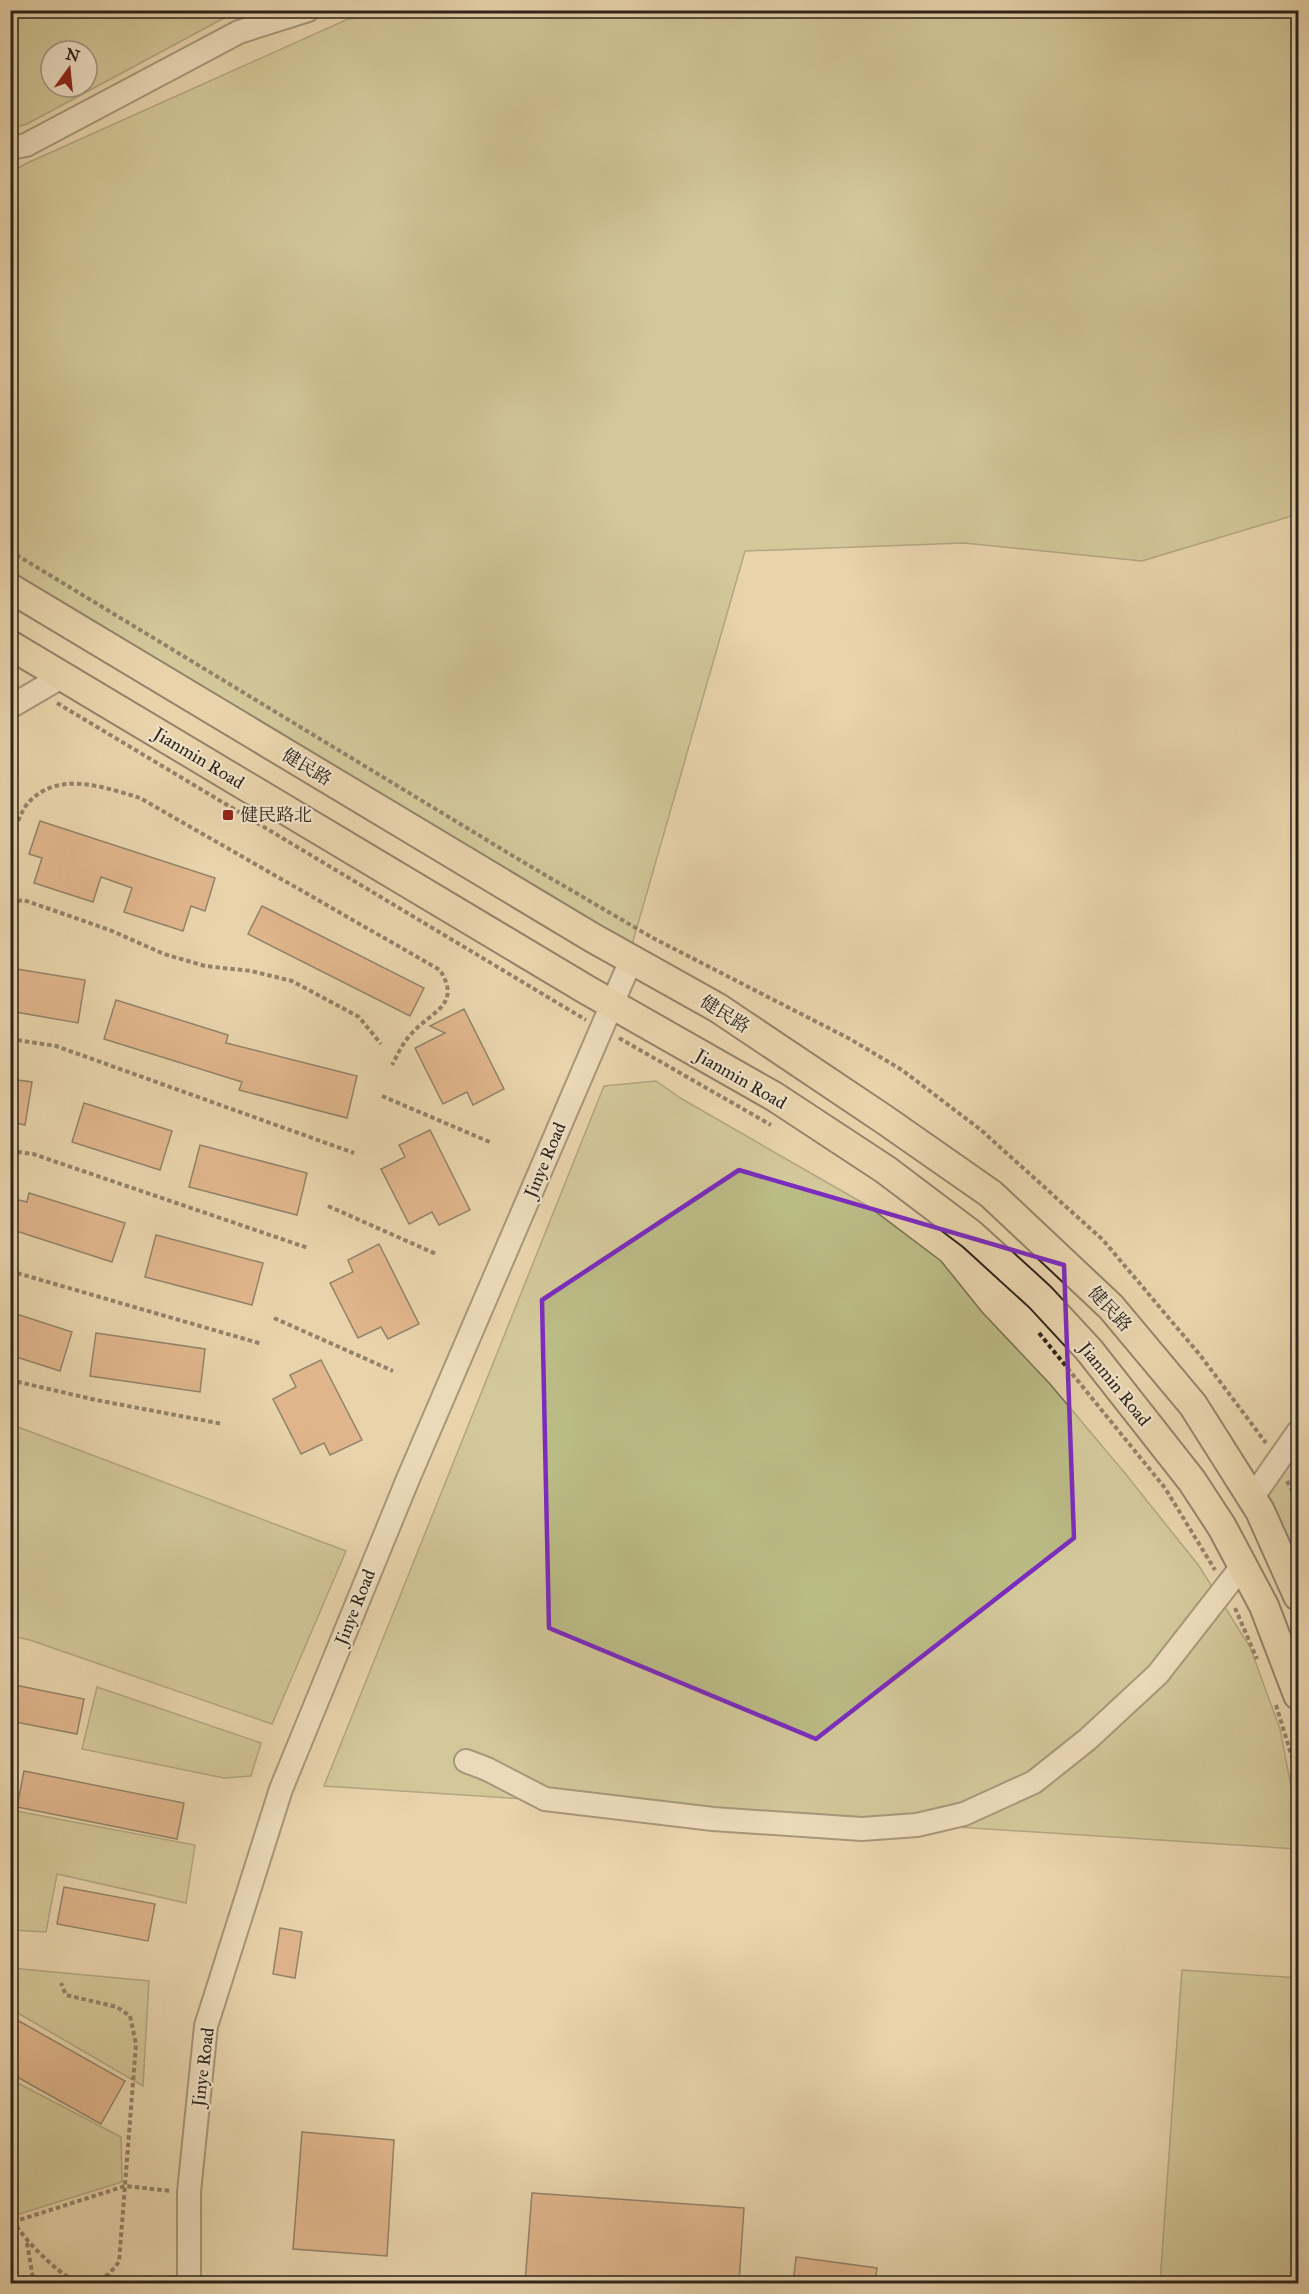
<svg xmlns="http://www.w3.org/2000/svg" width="1309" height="2294" viewBox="0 0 1309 2294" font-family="'IM FELL Great Primer','Noto Serif SC',serif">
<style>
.green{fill:#bbbb86;stroke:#736f50;stroke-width:1.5;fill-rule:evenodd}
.building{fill:#d79166;stroke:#2b231a;stroke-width:1.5}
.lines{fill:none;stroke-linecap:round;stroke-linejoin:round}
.minor-casing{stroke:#5a4f3e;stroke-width:26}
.major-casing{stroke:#2b231a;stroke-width:32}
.path{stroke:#2b231a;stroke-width:4;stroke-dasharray:4.5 3;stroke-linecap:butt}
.minor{stroke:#f0e2c9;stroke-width:22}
.major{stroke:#e8d3ac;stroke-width:28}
.marked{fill:none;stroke:#7b2cbf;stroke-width:4.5;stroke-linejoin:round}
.poi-dot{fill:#8f2418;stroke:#f0e2c9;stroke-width:2}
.labels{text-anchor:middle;stroke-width:4.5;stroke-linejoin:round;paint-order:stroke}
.street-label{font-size:18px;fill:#2b231a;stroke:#f0e2c9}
.poi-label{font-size:18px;fill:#2b231a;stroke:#f0e2c9;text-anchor:start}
</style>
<rect width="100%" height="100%" fill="#e8d3ac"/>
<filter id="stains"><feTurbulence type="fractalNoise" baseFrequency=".00333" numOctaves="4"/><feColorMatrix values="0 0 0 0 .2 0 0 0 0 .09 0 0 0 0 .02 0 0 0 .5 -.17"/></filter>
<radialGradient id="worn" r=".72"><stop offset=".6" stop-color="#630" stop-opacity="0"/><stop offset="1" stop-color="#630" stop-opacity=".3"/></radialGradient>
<g class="green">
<path d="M11,10h240v1l-27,7 -197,106 -16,5zM51,51h36v36h-36z"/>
<path d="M437,10l861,1v503l-156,47 -178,-18 -219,8 -114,397 -620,-367 -1,-408 15,-9 323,-145z"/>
<path d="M656,1081l26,18 186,107 73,55 41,51 68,72 74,88 75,94 51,81 30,82 18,93v27l-974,-63 280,-700z"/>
<path d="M10,1424l336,127 -74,173 -242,-84 -19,-4z"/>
<path d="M1298,1424v151l-44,-90z"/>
<path d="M97,1687l164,56 -10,33 -27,2 -142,-29z"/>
<path d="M11,1810l184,35 -9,58 -129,-29 -11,58 -35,-2z"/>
<path d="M11,1968l138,13 -6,105 -132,-77z"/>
<path d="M1182,1970l116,8v305h-138z"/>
<path d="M10,2079l111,58 1,45 -106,33 -5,-34z"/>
</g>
<g class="building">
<path d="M40,821l175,57 -10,33 -14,-5 -8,25 -59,-19 8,-24 -31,-11 -8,25 -59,-19 8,-25 -13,-4z"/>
<path d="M262,906l162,82 -14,28 -162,-82z"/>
<path d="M10,968l75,12 -7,43 -68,-12z"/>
<path d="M116,1000l112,35 -2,8 131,33 -10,42 -108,-28 3,-8 -138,-43z"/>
<path d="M464,1009l40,80 -31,16 -6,-13 -24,12 -28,-56 30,-15 -15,-7z"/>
<path d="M10,1079l22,3 -7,43 -15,-3z"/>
<path d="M84,1103l88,28 -12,39 -88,-28z"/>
<path d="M430,1130l40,80 -31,15 -7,-13 -23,12 -28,-55 24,-12 -6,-12z"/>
<path d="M200,1145l107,28 -10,42 -108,-28z"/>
<path d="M29,1193l96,30 -13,39 -102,-33v-31l17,4z"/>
<path d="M156,1235l107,28 -11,42 -107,-28z"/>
<path d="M379,1244l40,80 -31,15 -7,-12 -23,11 -28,-55 23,-11 -5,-12z"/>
<path d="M10,1312l62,20 -12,39 -50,-16z"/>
<path d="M96,1333l109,16 -5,43 -110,-16z"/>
<path d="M321,1360l41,80 -32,15 -6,-12 -23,11 -28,-55 23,-12 -6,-12z"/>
<path d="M10,1684l74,15 -7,35 -67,-13z"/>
<path d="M24,1771l160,32 -7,36 -160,-32z"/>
<path d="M64,1887l91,17 -7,37 -91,-17z"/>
<path d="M280,1928l22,4 -7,46 -22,-4z"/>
<path d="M10,2016l115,65 -24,43 -91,-51z"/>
<path d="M302,2132l92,8 -7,116 -94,-7z"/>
<path d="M532,2193l212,15 -5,75h-214z"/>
<path d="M796,2257l81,11 -2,15h-82z"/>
</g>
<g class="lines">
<g class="minor-casing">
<g id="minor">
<path d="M10,148l16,-3 213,-113 69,-22"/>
<path d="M10,707l53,-31"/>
<path d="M1252,1498l46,-66"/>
<path d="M466,1761l21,8 58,30 168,20 149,10 55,-4 47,-11 70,-32 54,-43 70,-65 85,-109"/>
<path d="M189,2284v-92l17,-166 75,-237 127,-310 223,-519"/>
</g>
</g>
<g class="major-casing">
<g id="major">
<path d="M10,588l583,350 125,70 167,112 106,74 120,113 82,98 67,106 38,85"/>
<path d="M10,645l577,345 188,107 111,73 86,65 68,62 49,53 103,131 30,46 42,79 34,89"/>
</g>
</g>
<g class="path">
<path d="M10,551l513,311 130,76 197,101 52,31 79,60 122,110 97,115 66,88"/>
<path d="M57,703l529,317"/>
<path d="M10,842c5,-11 10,-30 18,-39 30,-33 76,-16 112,-5l300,172c22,35 -8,41 -28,63 -9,9 -14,21 -20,32"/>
<path d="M10,902l14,-2 88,31 52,23 41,12 46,5 41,10 67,36 22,27"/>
<path d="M619,1038l152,87"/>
<path d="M10,1039l46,7 298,107"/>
<path d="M382,1096l110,47"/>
<path d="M10,1151l23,3 275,94"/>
<path d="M328,1206l108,48"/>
<path d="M10,1271l252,73"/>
<path d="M274,1318l119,53"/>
<path d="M1039,1333l126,155 50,82"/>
<path d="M10,1380l86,20 127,24"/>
<path d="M1287,1481l11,20"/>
<path d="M1235,1608l22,51"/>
<path d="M1276,1705l22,72"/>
<path d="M10,2213c4,18 48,61 64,67 6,2 13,2 19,3l16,-9 10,-12 17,-218 -6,-28 -13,-9 -51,-12 -5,-12"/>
<path d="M13,2222l112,-36 46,5"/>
<path d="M27,2243l7,41"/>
</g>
<use href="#minor" class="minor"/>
<use href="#major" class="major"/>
</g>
<path d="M0 0H1309V2294H0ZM739,1170l325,95 10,273 -258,201 -267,-111 -7,-328z" fill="#e8d3ac" fill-opacity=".55" fill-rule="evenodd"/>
<path class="marked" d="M739,1170l325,95 10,273 -258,201 -267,-111 -7,-328z"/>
<rect class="poi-dot" x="222" y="809" width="12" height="12" rx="3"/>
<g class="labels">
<g class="street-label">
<text transform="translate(199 758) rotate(31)" y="6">Jianmin Road</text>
<text transform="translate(307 767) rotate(31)" y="6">健民路</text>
<text transform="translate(725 1014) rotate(32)" y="6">健民路</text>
<text transform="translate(741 1079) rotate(30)" y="6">Jianmin Road</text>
<text transform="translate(545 1160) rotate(-67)" y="6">Jinye Road</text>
<text transform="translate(1110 1309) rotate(47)" y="6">健民路</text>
<text transform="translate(1115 1384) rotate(51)" y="6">Jianmin Road</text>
<text transform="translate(355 1607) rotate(-68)" y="6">Jinye Road</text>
<text transform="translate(203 2067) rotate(-83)" y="6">Jinye Road</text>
</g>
<g class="poi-label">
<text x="240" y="821">健民路北</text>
</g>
</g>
<rect width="1309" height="2294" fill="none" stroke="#e8d3ac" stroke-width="36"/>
<rect x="12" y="12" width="1285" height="2270" fill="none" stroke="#2b231a" stroke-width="3"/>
<rect x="18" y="18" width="1273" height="2258" fill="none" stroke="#2b231a" stroke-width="1.5"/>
<g transform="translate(69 69) rotate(15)"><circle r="28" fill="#f0e2c9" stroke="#a19683" stroke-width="1.5"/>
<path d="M0-4.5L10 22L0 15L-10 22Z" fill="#8f2418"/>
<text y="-9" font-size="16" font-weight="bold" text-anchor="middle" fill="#2b231a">N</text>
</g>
<rect width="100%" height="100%" filter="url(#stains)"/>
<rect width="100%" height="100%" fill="url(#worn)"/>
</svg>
